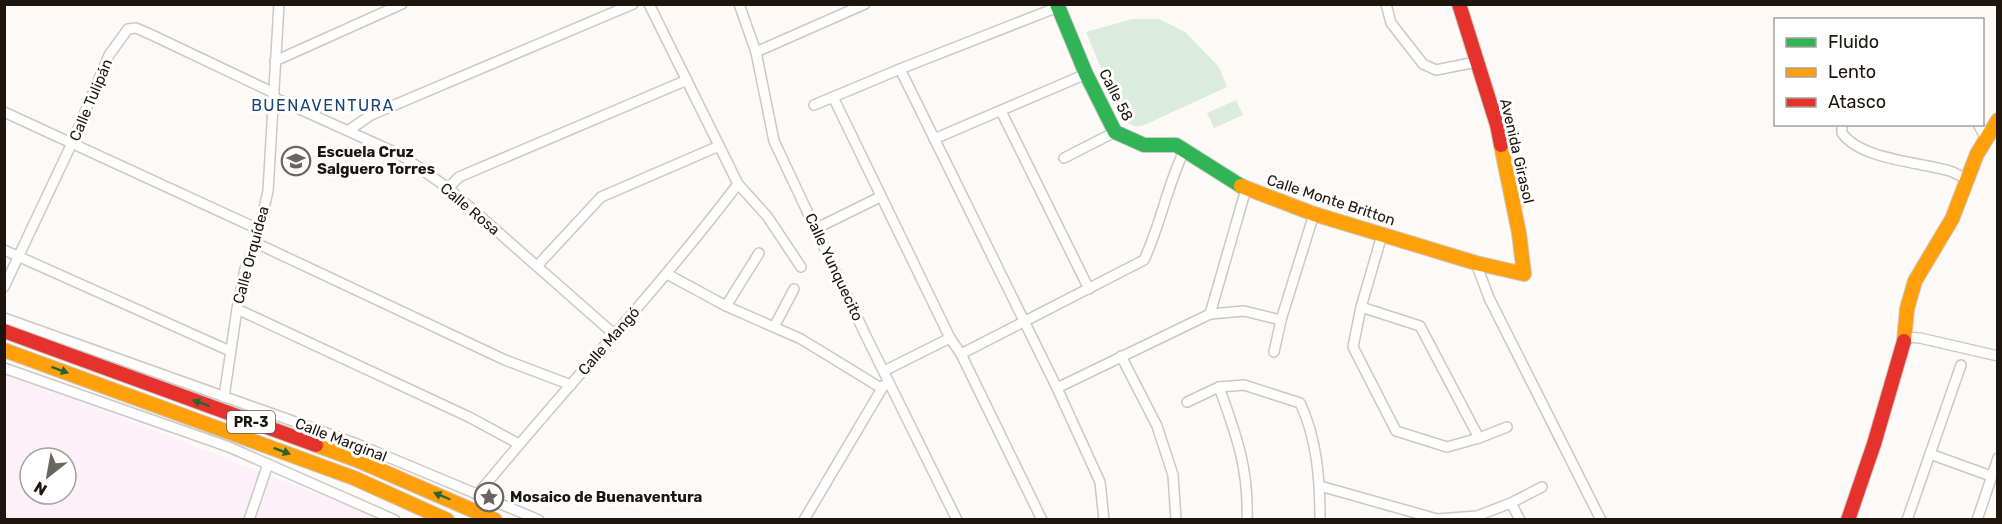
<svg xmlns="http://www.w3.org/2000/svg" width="2002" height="524" viewBox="0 0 2002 524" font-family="Rubik,sans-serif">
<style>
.industrial{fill:#fcf1f9;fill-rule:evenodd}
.green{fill:#daecdd}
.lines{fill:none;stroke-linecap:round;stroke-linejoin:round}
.street-casing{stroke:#cdc8c3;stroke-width:12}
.fast-casing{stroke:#cdc8c3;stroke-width:16}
.slow-casing{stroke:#cdc8c3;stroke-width:16}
.jam-casing{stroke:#cdc8c3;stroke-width:16}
.street{stroke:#fffefe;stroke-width:9}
.fast{stroke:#30b455;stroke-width:14}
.slow{stroke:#ff9f0a;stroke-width:14}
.jam{stroke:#e5322d;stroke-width:14}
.oneway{fill:#266432}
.labels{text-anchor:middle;stroke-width:6;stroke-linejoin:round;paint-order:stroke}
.shield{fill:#fff;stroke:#615b56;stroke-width:1.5}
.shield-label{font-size:14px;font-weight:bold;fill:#1d150e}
.street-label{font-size:15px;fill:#1d150e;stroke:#fff}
.poi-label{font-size:15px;font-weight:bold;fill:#1d150e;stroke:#fff;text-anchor:start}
.neighbourhood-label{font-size:16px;letter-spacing:1.5px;fill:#184175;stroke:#fff}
</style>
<rect width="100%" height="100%" fill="#fcf9f7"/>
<path class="industrial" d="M4,372l290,113 91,34h-380zM30,458h36v36h-36z"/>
<g class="green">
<path d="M1132,19h27l26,13 34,35 8,20 -85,39c-10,2 -17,-4 -22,-12l-34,-82z"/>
<path d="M1236,100l7,15 -29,13 -7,-15z"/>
</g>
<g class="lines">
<g class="street-casing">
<g id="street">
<path d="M649,4l89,180 29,32 34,51"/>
<path d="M739,4l17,48 18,89 91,193 92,186"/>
<path d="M1386,4l5,19 32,41 13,6 40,-8"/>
<path d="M756,52l109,-48"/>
<path d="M275,61l127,-57"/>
<path d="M900,69l157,319 43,94 4,38"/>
<path d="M273,97l128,58 47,33 167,147"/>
<path d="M833,97l117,241 11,16 81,166"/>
<path d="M814,105l86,-36 158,-62"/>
<path d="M1001,111l88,178"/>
<path d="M4,112l254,117"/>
<path d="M1842,124v9c19,27 79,29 108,38 6,2 12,6 17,9"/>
<path d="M1978,124l8,15"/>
<path d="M349,130l22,-15 262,-111"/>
<path d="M934,139l152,-65"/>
<path d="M1064,158l51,-26"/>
<path d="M448,188l11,-11 228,-97"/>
<path d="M815,229l65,-32"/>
<path d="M1382,235l-21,72 -8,40 43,84 51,16 32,-9 28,-11"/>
<path d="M256,243l249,117 66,25"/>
<path d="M4,250l226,101"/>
<path d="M1476,263l13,35 112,222"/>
<path d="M537,266l64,-69 118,-51"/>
<path d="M667,274l59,32 75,33 80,49"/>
<path d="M4,287l68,-144 37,-88 19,-26 8,-1 16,7 122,58"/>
<path d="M726,306l33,-53"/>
<path d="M1361,307l59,19 59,112"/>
<path d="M237,309l232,108 50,27"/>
<path d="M1210,314l36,-125"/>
<path d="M4,318l353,126 182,76"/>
<path d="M774,327l20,-38"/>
<path d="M1905,337l15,1 78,18"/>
<path d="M1274,352l7,-32 33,-106"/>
<path d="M961,354l183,-94c17,-36 23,-75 41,-111"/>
<path d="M1121,356l36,70 16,49 3,45"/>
<path d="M4,368l225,79 166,73"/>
<path d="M884,371l66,-33"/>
<path d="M1219,387c17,47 30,82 28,133"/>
<path d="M1057,388l153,-74 34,-3 37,9"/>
<path d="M224,397l13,-88 8,-40 11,-26 12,-52 11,-187"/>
<path d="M1187,402l32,-15 25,-2 56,18c17,35 20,77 20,117"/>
<path d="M1930,454l61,22"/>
<path d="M1320,486l117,33 40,-3 34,-13 31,-16"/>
<path d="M477,495c86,-105 179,-203 261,-311"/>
<path d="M1511,503l9,17"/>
<path d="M249,520l19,-56"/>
<path d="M804,520l80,-135"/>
<path d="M1907,520l54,-155"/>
<path d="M1977,520l21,-62"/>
</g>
</g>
<g class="fast-casing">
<path id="fast" d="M1057,4l29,70 29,58 29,13h32l65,41"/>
</g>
<g class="slow-casing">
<g id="slow">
<path d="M1241,186l73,28 162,49 48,11 -5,-41 -18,-88"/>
<path d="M1904,341l3,-32 8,-28 37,-62 25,-65 21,-34"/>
<path d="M4,350l350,128 93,42"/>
<path d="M316,445l43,16 136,59"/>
</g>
</g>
<g class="jam-casing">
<g id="jam">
<path d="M1459,4l38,121 4,20"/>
<path d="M4,331l312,114"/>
<path d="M1848,520l26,-76 30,-103"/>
</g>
</g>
<use href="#street" class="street"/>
<use href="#fast" class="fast"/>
<use href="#slow" class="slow"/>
<use href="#jam" class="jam"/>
</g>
<defs><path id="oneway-solid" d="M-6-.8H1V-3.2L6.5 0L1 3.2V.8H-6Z" transform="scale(1.5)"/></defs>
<g class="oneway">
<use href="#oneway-solid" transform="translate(60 370) rotate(20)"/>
<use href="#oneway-solid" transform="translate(201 403) rotate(-160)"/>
<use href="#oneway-solid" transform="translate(282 451) rotate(21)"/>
<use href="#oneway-solid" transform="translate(442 496) rotate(-157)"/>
</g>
<defs>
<g id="school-ring" transform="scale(1.5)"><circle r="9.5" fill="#fff" stroke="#6b6560" stroke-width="1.5"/><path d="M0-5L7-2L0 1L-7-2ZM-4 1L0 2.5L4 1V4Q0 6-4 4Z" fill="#6b6560"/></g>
<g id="sight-ring" transform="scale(1.5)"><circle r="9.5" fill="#fff" stroke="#6b6560" stroke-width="1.5"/><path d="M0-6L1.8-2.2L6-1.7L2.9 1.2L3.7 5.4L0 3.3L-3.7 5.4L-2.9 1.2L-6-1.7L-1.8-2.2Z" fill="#6b6560"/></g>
</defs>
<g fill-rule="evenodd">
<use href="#school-ring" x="296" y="161"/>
<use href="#sight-ring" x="489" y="497"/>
</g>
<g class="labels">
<rect class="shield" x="227" y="411" width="48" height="22" rx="4.5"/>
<g class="shield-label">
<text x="251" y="427">PR-3</text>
</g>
<g class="street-label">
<text transform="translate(1116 95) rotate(63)" y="5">Calle 58</text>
<text transform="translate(91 100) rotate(-67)" y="5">Calle Tulipán</text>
<text transform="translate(1517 151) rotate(77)" y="5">Avenida Girasol</text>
<text transform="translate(1331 200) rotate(18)" y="5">Calle Monte Britton</text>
<text transform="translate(470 209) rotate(40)" y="5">Calle Rosa</text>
<text transform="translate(251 255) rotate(-75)" y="5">Calle Orquídea</text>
<text transform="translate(834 267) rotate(65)" y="5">Calle Yunquecito</text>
<text transform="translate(609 341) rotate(-49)" y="5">Calle Mangó</text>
<text transform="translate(341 440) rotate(21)" y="5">Calle Marginal</text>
</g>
<g class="poi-label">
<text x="317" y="157">Escuela Cruz<tspan x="317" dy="17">Salguero Torres</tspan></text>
<text x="510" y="502">Mosaico de Buenaventura</text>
</g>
<g class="neighbourhood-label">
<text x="323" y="111">BUENAVENTURA</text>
</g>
</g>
<rect width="2002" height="524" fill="none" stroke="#1d150e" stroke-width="12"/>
<rect x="1774" y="18" width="210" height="108" fill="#ffffff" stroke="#a5a19f" stroke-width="1.5"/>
<rect x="1786" y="38" width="30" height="9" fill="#30b455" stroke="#a5a19f" stroke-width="1.5"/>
<text x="1828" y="48" font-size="18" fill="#1d150e">Fluido</text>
<rect x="1786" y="68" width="30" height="9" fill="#ff9f0a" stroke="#a5a19f" stroke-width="1.5"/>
<text x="1828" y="78" font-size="18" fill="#1d150e">Lento</text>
<rect x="1786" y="98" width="30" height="9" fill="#e5322d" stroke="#a5a19f" stroke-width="1.5"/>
<text x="1828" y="108" font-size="18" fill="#1d150e">Atasco</text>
<g transform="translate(48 476) rotate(211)"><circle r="28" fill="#ffffff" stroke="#a5a19f" stroke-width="1.5"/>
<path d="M0-4.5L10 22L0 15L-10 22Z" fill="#6b6560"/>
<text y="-9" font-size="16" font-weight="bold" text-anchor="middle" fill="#1d150e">N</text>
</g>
</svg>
